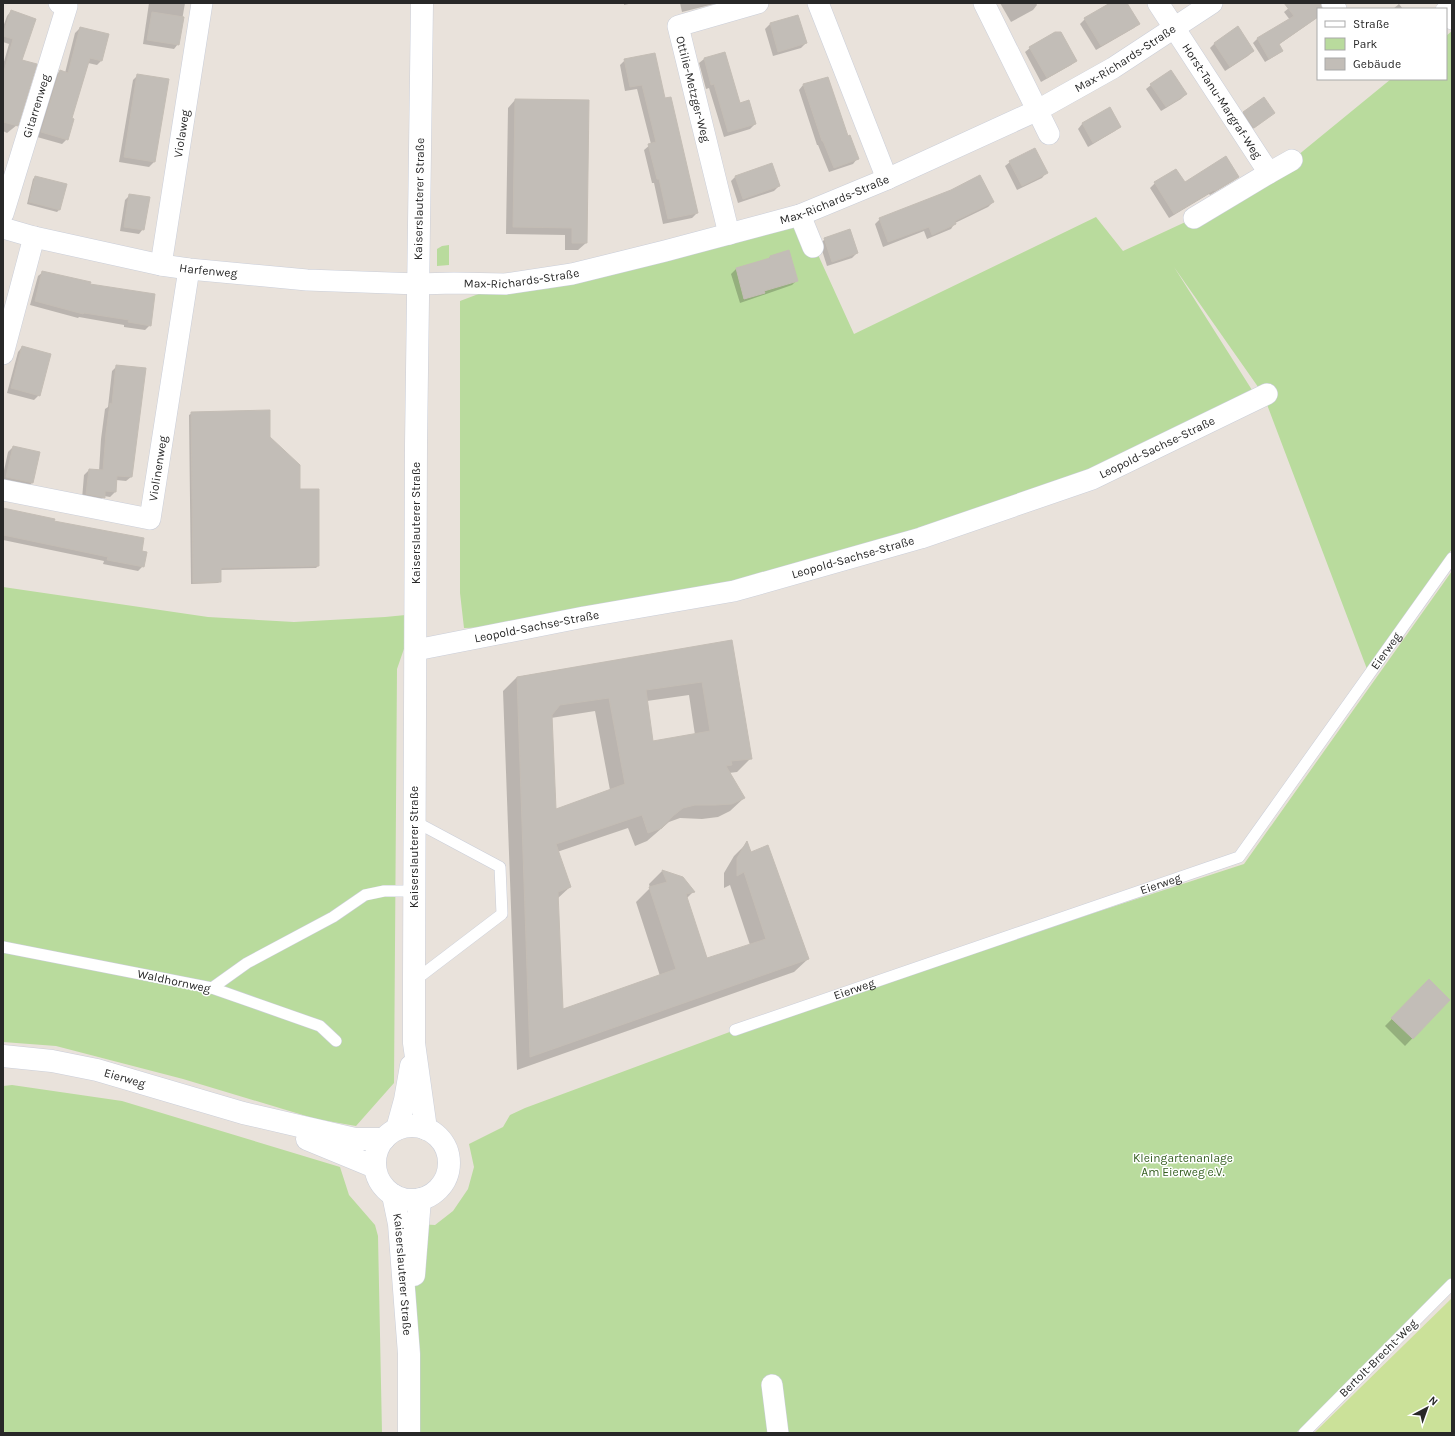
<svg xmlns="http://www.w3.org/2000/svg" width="1455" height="1436" viewBox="0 0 1455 1436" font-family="Karla,sans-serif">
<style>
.green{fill:#b9db9d}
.pitch{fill:#cbe199}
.shadow{fill:#0003;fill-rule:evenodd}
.building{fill:#c2bdb7;stroke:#c4bdb5;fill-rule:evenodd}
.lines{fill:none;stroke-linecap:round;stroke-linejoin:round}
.lane-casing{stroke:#caced9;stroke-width:12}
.street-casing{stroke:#caced9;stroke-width:22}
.secondary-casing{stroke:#caced9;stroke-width:23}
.lane{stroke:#fff;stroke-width:11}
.street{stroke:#fff;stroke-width:21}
.secondary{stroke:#fff;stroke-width:22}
.labels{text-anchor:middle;stroke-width:3;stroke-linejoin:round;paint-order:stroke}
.street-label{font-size:12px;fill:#282828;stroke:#fff}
.park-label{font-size:12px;fill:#345e20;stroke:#fff}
</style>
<rect width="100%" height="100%" fill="#e9e2db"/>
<g class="green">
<path d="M1452,31v518l-85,120 -104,-275 -89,-127 78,123 -160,89 -358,112 -239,36 -31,1 -4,-35v-292l45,-17 295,-69 54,119 242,-117 27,34 71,-33 98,-58 99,-81h55v-43z"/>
<path d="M449,245v20l-12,1v-17l5,-3z"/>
<path d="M1452,571v708l-156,154h-887v-79l9,-130 17,1 18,-14 15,-22 6,-22 -5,-23 34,-17 7,-12 15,-7 210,-78 509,-166z"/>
<path d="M3,587l205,30 86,5 91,-5 31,-3 -19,55 -3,414 -38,43 -40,-7 -133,-40 -127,-33 -53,-4z"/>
<path d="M12,1085l110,16 218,66 9,28 26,30 3,11 4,197h-379v-347z"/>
</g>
<path class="pitch" d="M1452,1298v135h-138z"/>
<g class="shadow">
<path d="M149,3h36l-7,41 -4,5 -31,-5z"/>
<path d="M624,3h9l-9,2z"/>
<path d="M680,3h38l-36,9z"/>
<path d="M1000,3h36l1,2 -4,5 -22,12z"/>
<path d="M1112,3h14l12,21 -4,4 -38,22 -16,-26 5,-5z"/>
<path d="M1295,3h17l2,3 5,-3 2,6h-3v8l-40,28 4,6 -4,3 -13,8 -12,-19 4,-4 33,-19 -6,-8z"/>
<path d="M1399,4l4,5h-10z"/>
<path d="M11,11l10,50 -4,64 -10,8 -4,-2v-66l6,-21 -6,-2v-15l4,-11z"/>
<path d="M797,16l9,27 -5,5 -28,8 -8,-27 5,-5z"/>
<path d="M80,28l21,33 -4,4 -9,-2 -17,56 -4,20 -5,5 -25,-7 18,-61 5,-5 5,2 10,-40z"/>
<path d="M1238,28l15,23 -5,5 -23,15 -15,-23 4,-4z"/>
<path d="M1030,48l46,13 -5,4 -30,17 -16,-30z"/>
<path d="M724,53l15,51 16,20 -5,5 -26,8 -15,-49 -3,1 -7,-26 5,-4z"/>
<path d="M625,60l39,40 33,113 -5,5 -29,6 -9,-41h-2l-8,-33 7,-6 -14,-55 -12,2 -5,-26z"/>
<path d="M138,75l16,87 -5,5 -30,-5 14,-82z"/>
<path d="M828,78l19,59 10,22 -4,5 -24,8 -11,-27h-1l-18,-55 4,-5z"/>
<path d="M1151,85l35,9 -5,5 -20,12 -15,-22z"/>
<path d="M515,100l71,143 -8,7h-13v-15l-59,-1 2,-126z"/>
<path d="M1110,108l10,19 -5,4 -27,16 -10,-18 4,-5z"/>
<path d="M1244,112l29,1 -24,19 -10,-15z"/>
<path d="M1010,162l36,11 -4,5 -25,12 -12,-24z"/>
<path d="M736,176l43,10 -5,5 -36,12 -7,-22z"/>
<path d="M35,177l31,8 -7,25 -2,2 -30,-8 6,-25z"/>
<path d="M1238,177l-5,4 -23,14 -1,-1 -40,24 -19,-30 5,-5 30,1z"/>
<path d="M130,195l13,34 -4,5 -19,-3 5,-31z"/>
<path d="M993,202l-5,5 -33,16 -4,6 -24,10 -3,-8 -41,16 -8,-23 5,-5z"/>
<path d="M825,239l32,14 -5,5 -25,8 -7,-22z"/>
<path d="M770,257l27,23 -5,5 -52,18 -9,-29 5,-5 32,-9z"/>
<path d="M43,272l46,13 61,40 -5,5 -21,-3v-2l-45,-8 -1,1 -48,-13 8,-29z"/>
<path d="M22,347l17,48 -5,5 -27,-7 11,-41z"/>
<path d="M117,366l14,111 -5,4 -10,-1 -1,12 -5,5 -6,-1 -5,6 -17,-3 2,-24 5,-5 10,1 2,-32 4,-30 3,-2 4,-36z"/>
<path d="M192,413l77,24 30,53 19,76 -2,2 -96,2v11l-2,2 -27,1 -2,-169z"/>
<path d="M13,447l19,36 -5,4 -24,-5v-7l5,-23z"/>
<path d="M3,509l50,13 88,30 2,14 -5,5 -35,-7 1,-3 -101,-21z"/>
<path d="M731,641l20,117 -14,14 -8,1 15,25 -14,13 -12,6 -16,2 -22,-1 -11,4 -22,19 -12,5 -7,-18 -71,24 13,35 -13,12 5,111 98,-34 -24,-74 14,-14 -1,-4 13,-13 20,7 12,13 -8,8 21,60 43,-14 -20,-60 -6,3v-15l10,-17 13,-13 3,10 58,106 -14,13 -277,98 -14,-379 14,-14zM689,695l6,40 -43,7 -5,-41zM595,711l15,79 -55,20 -4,-92z"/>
<path d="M1429,981l20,19 -44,46 -20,-20z"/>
</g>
<g class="building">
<path d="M1110,3h17l13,21 -39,22 -17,-28z"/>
<path d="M1284,3h29l1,1 6,-1 2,6h-4v8l-39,27 4,7 -14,8 -12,-21 37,-22z"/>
<path d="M11,10l25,9 -14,41 15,4 -19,62 -15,-4v-47l10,-36 -10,-3v-2z"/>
<path d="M152,12l32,5 -5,28 -32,-5z"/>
<path d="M798,15l9,28 -29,9 -8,-29z"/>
<path d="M1238,26l16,25 -24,16 -16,-24z"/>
<path d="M80,27l29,7 -7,27 -12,-3 -18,60 2,1 -6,21 -27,-8 19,-62 8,3z"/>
<path d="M1055,32h6l16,29 -30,17 -18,-31z"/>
<path d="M725,52l15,51 9,-3 7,24 -28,8 -14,-48 -3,1 -7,-27z"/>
<path d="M655,53l10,45 6,-1 27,116 -30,6 -9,-40h-2l-9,-35 8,-2 -14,-57 -12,2 -6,-28z"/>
<path d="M1171,70l16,24 -21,13 -16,-23z"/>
<path d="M137,74l32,5 -14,83 -31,-5z"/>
<path d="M828,77l20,59 2,-1 9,24 -25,9 -11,-27h-1l-19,-57z"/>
<path d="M1264,97l11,16 -21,15 -11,-16z"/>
<path d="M515,99l74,1 -2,143h-15v-15l-59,-1z"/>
<path d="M1110,107l11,20 -28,16 -11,-20z"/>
<path d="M1035,148l13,25 -26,13 -13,-25z"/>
<path d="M1226,156l13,21 -24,14 -1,-1 -40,24 -20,-32 22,-13 9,13z"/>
<path d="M772,163l8,23 -37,13 -8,-23z"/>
<path d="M980,175l14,27 -39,19 1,3 -24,11 -3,-8 -41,15 -9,-24 72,-28z"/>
<path d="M35,176l32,8 -7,26 -31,-8z"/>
<path d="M129,194l21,3 -6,33 -20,-3z"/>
<path d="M850,229l8,24 -26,9 -8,-24z"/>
<path d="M789,250l9,31 -34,10 1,2 -21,6 -8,-31 34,-10v-2z"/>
<path d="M42,271l49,11 -1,2 65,10 -4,32 -23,-4 1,-2 -45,-7 -1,1 -48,-13z"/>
<path d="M22,346l29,8 -11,42 -29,-8z"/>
<path d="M116,365l30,3 -14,109 -15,-1 -1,16 -11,-1v7l-19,-4 3,-25 14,1 3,-37 4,-30 2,1z"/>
<path d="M270,410v27l30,28v24h19v77l-98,2v14l-28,1 -2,-171z"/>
<path d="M13,446l27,6 -7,31 -27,-6z"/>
<path d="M3,508l52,11 -1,2 90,17 -2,13 5,1 -3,15 -37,-7 1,-3 -105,-22z"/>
<path d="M732,640l20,119 -21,2 1,4 -6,1 19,32 -13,6 -16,1h-21l-12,3 -10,8 -11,12 -14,5 -6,-18 -86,29 15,43 -13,5 5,117 113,-40 -27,-82 18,-5 -5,-12 21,7 12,15 -9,2 21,64 59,-19 -22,-67 -7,4v-18l10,-17 4,11 17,-7 41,114 -279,98 -13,-380zM702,682l8,49 -57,10 -7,-51zM609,698l16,86 -69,25 -4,-94 8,-10z"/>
<path d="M1429,979l21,21 -37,39 -22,-21z"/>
</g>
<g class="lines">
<g class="lane-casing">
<g id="lane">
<path d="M414,821l86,46 2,47 -88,67"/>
<path d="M3,947l209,41 108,38 16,15"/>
<path d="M212,988l35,-25 86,-46 32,-22 19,-4h30"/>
<path id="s1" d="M735,1030l504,-173 213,-299"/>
<path d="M1304,1433l148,-149"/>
</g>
</g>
<g class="street-casing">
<g id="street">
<path d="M818,3l69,176"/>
<path d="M984,3l65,131"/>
<path id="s2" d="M1158,3l111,170 23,-13"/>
<path d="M1332,3l4,6"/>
<path d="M1446,11l6,8"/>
<path id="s3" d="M3,214l64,-208 -8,-3"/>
<path d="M800,215l13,32"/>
<path d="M1194,218l75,-45"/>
<path id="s4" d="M3,228l31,9 127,28 28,4 118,11 111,4 36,-1 51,1 67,-10 93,-23 135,-36 87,-36 151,-69 75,-42 99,-65"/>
<path d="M729,234l-51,-208 80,-23"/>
<path id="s5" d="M161,265l41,-262"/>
<path d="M3,354l31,-117"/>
<path id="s6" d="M3,490l147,29 39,-250"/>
<path id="s7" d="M416,650l168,-33 150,-26 187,-53 171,-59 175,-85"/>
<path d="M772,1385l6,48"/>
</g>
</g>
<g class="secondary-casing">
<g id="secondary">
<path d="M422,3l-6,442 -2,536v62l12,86"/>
<path id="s8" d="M3,1056l49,5 45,9 146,43 112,26h29"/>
<circle cx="412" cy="1163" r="37"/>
<path d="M397,1129l8,-29 6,-34"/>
<path d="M307,1139l68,28"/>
<path id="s9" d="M393,1195l6,29 10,130v79"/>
<path d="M414,1275l6,-76"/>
</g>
</g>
<use href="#lane" class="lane"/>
<use href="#street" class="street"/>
<use href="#secondary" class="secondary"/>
</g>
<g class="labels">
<g class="street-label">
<text dy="4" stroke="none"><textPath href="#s4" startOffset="1172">Max-Richards-Straße</textPath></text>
<text transform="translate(693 89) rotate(76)" y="4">Ottilie-Metzger-Weg</text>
<text dy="4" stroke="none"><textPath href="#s2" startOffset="117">Horst-Tanu-Margraf-Weg</textPath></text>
<text dy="4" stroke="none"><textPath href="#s3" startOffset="113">Gitarrenweg</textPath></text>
<text dy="4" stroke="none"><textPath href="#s5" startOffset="133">Violaweg</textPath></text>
<text transform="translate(419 199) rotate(-89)" y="4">Kaiserslauterer Straße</text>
<text dy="4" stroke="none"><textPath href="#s4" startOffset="848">Max-Richards-Straße</textPath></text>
<text dy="4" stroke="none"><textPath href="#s4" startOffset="210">Harfenweg</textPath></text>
<text dy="4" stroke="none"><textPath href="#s4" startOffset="524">Max-Richards-Straße</textPath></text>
<text dy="4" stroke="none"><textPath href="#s7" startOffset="771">Leopold-Sachse-Straße</textPath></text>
<text dy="4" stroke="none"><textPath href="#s6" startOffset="201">Violinenweg</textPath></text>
<text transform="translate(416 523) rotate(-90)" y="4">Kaiserslauterer Straße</text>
<text dy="4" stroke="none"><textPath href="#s7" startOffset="447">Leopold-Sachse-Straße</textPath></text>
<text dy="4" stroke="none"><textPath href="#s7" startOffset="123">Leopold-Sachse-Straße</textPath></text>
<text dy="4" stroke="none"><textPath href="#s1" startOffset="786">Eierweg</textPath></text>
<text transform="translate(414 847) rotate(-90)" y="4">Kaiserslauterer Straße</text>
<text dy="4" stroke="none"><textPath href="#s1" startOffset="450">Eierweg</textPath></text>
<text transform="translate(174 981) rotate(12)" y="4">Waldhornweg</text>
<text dy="4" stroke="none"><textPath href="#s1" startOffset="126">Eierweg</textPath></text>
<text dy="4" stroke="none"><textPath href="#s8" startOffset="124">Eierweg</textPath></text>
<text dy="4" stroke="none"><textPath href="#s9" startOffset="80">Kaiserslauterer Straße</textPath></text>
<text transform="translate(1378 1358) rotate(-45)" y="4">Bertolt-Brecht-Weg</text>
</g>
<g class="park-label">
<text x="1183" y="1162">Kleingartenanlage<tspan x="1183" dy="14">Am Eierweg e.V.</tspan></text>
</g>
</g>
<rect width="1455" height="1436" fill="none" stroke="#282828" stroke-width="8"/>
<rect x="1317" y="8" width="130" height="72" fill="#ffffff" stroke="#a9a9a9"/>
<rect x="1325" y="21" width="20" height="6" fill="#ffffff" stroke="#a9a9a9"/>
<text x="1353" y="28" font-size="12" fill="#282828">Straße</text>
<rect x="1325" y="38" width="20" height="12" fill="#b9db9d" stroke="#a9a9a9"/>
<text x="1353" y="48" font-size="12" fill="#282828">Park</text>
<rect x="1325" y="58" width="20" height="12" fill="#c2bdb7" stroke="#a9a9a9"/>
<text x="1353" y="68" font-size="12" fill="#282828">Gebäude</text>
<g transform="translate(1427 1408) rotate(41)" stroke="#ffffff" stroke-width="3" paint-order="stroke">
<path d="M0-3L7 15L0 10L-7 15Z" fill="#282828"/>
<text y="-6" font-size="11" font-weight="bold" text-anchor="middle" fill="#282828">N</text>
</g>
</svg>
